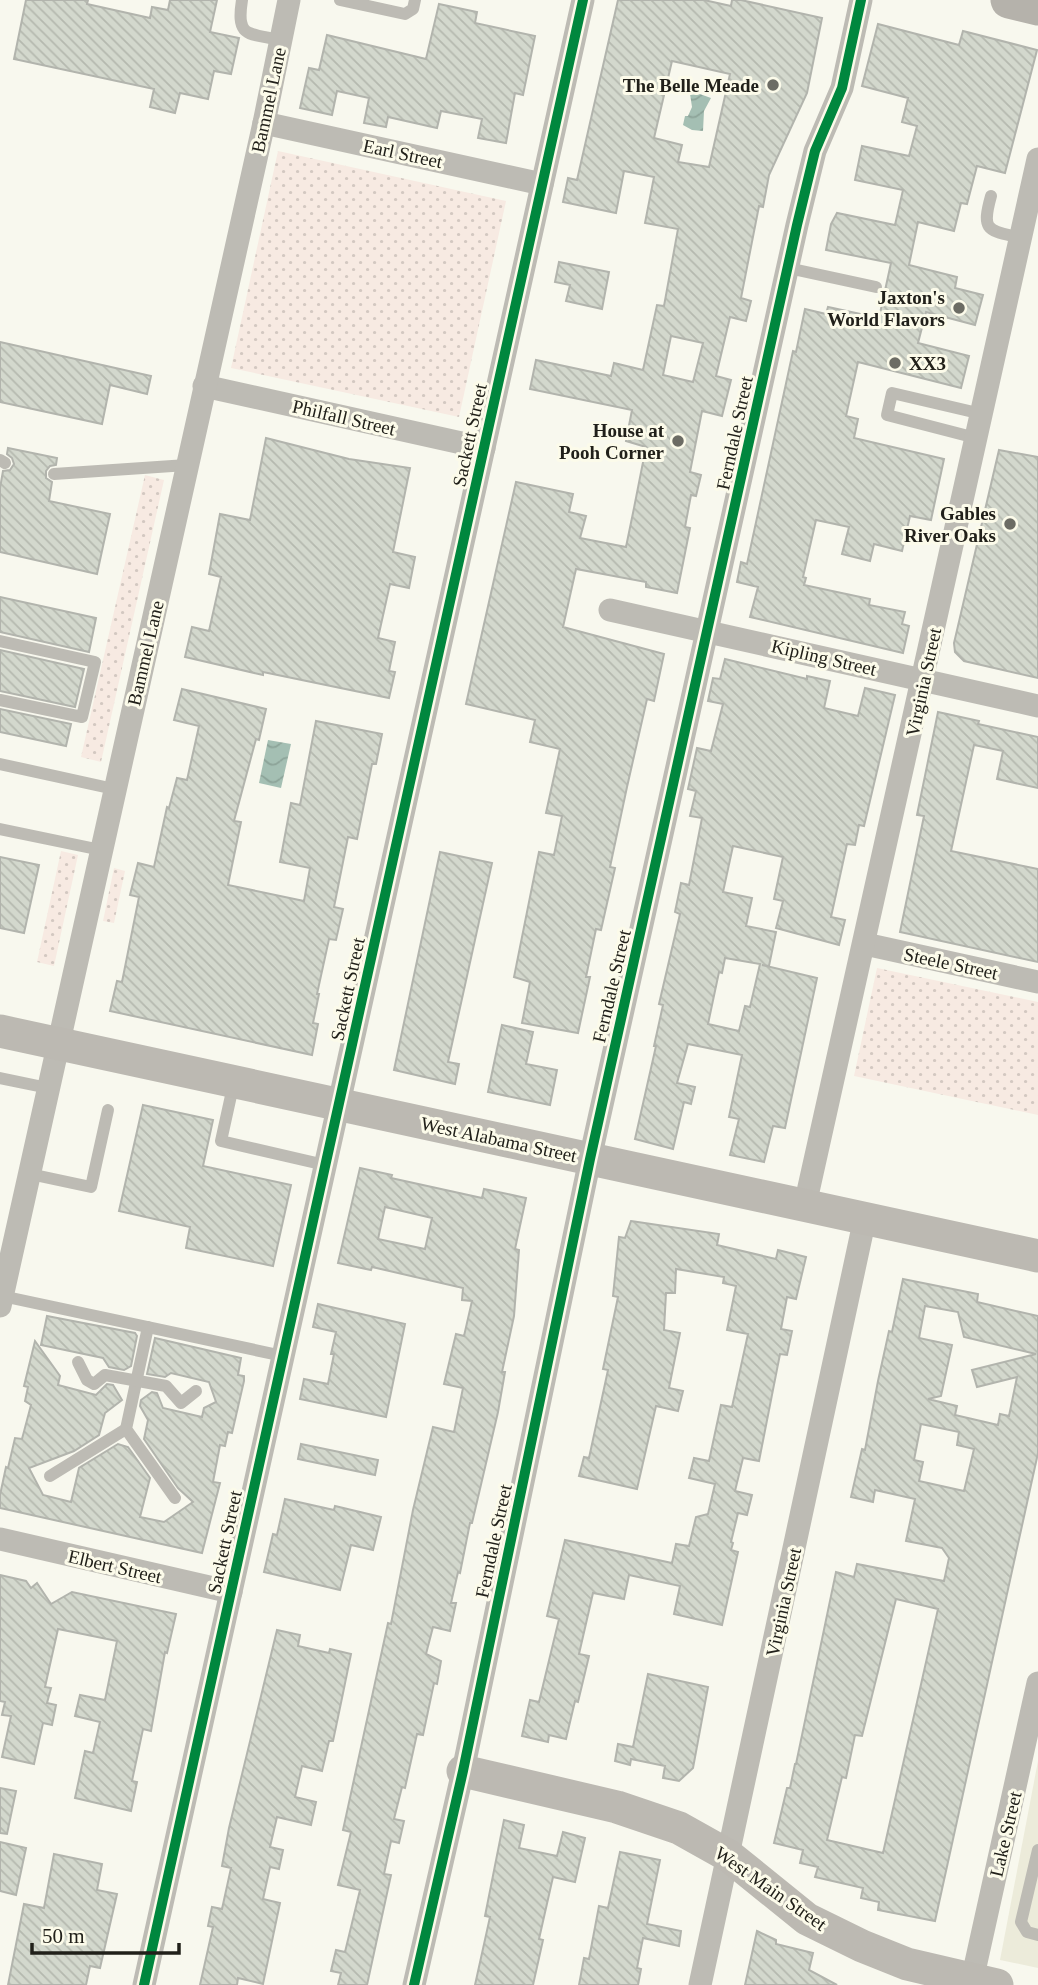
<svg xmlns="http://www.w3.org/2000/svg" width="1038" height="1985" viewBox="0 0 1038 1985" font-family="'Times New Roman',serif">
<style>
.built{fill:#ecebda}
.grass{fill:url(#grass-dots)}
.water{fill:url(#water-waves)}
.building{fill:url(#building-back-hatch);stroke:#b2b4ad;stroke-width:2;fill-rule:evenodd}
.lines{fill:none;stroke-linecap:round;stroke-linejoin:round}
.lane{stroke:#bdbbb4;stroke-width:12}
.street{stroke:#bdbbb4;stroke-width:23}
.secondary{stroke:#bcb9b2;stroke-width:33}
.primary{stroke:#b5b2ab;stroke-width:37}
.cycleway-casing{stroke:#fcfbea;stroke-width:15}
.cycleway{stroke:#00873e;stroke-width:10}
.poi-dot{fill:#6c6c64;stroke:#fcfbea;stroke-width:2.5}
.labels{text-anchor:middle;stroke-width:6;stroke-linejoin:round;paint-order:stroke}
.poi-label{font-size:19px;font-weight:bold;fill:#21201a;stroke:#fcfbea;text-anchor:end}
.street-label{font-size:19px;fill:#21201a;stroke:#fcfbea}
</style>
<defs>
<pattern id="grass-dots" width="8" height="8" patternUnits="userSpaceOnUse" patternTransform="scale(1.75)"><rect width="8" height="8" fill="#f7eae2"/><path d="M2 2h.1M6 6h.1" fill="none" stroke="#d3c8c1" stroke-width="1.8" stroke-linecap="round"/></pattern>
<pattern id="water-waves" width="16" height="10" patternUnits="userSpaceOnUse" patternTransform="scale(1.75)"><rect width="16" height="10" fill="#a4bfb3"/><path d="M0 5q4-4 8 0t8 0" fill="none" stroke="#8da499"/></pattern>
<pattern id="building-back-hatch" width="6" height="6" patternUnits="userSpaceOnUse" patternTransform="scale(1.75)"><rect width="6" height="6" fill="#d3d8cd"/><path d="M-1 5l2 2M0 0l6 6M5-1l2 2" fill="none" stroke="#b5b9af"/></pattern>
</defs>
<rect width="100%" height="100%" fill="#f8f8ee"/>
<path class="built" d="M1038,1761v207l-38,-8z"/>
<g class="grass">
<path d="M278,151l228,50 -47,216 -228,-49z"/>
<path d="M145,475l19,5 -63,282 -20,-5z"/>
<path d="M61,851l17,4 -24,111 -17,-4z"/>
<path d="M114,868l11,3 -11,52 -11,-2z"/>
<path d="M877,968l161,34v113l-184,-39z"/>
</g>
<g class="water">
<path d="M697,93l14,5 -7,13 -1,20 -11,-1 -9,-5 2,-9h3l4,-9 -2,-13z"/>
<path d="M268,740l23,4 -10,44 -22,-5z"/>
</g>
<g class="building">
<path d="M26,0h62l-1,4 63,14 2,-11 16,3 2,-10h47l-7,32 29,6 -8,36 -17,-3 -6,28 -28,-6 -5,20 -25,-6 4,-18 -140,-30z"/>
<path d="M618,0h86l27,6 1,-6h9l81,18 -15,75 -38,82 -6,32 -4,-1 -18,92 10,3 -5,20 -16,-4 -14,59 15,4 -9,36 -20,-5 -12,61 11,3 -5,21 -5,-1 -6,32 5,1 -13,65 -31,-6v-5l-70,-13 -13,58 101,27 -10,47 -7,-2 -20,88 -17,80 5,1 -14,62 -5,-1 -10,48h4l-12,56 -56,-10 8,-41 -16,-5 25,-125 15,3 8,-39 -16,-3 14,-64 -30,-7 5,-22 -69,-16 50,-222 57,12 -4,18 17,4 -6,22 46,9 8,-39 12,-61 -20,-6 6,-31 -102,-21 6,-29 75,16 3,-13 29,7 14,-65 7,1 14,-77 -33,-6 9,-46 -30,-6 -8,42 -53,-11 5,-24 9,2zM672,61l58,13 -21,93 -31,-5 4,-17 -28,-7zM671,336l32,7 -10,39 -30,-7z"/>
<path d="M439,4l38,8 -2,11 60,13 -12,59 -8,-2 -9,50 -28,-5 4,-19 -41,-8 -4,17 -49,-11 -2,10 -22,-4 5,-25 -32,-7 -5,24 -32,-7 9,-40 10,2 8,-35 99,24z"/>
<path d="M878,24l81,21 4,-14 74,19 -32,123 -28,-7 -10,38 -6,-1 -7,28 -36,-9 -9,43 48,12 -2,11 28,7 -8,30 -49,-13 -8,31 51,13 -8,32 -103,-26 -12,54 12,3 -4,19 90,21 -13,61 -21,-4 -8,35 -28,-7 -4,17 -28,-7 7,-27 -33,-7 -13,57 3,1 -2,7 66,14 -1,6 36,7 -3,12 7,2 -6,27 -153,-36 8,-30 -21,-5 4,-20 6,2 46,-213 3,1 9,-43 21,5 2,-7 51,11 12,-55 -65,-13 5,-26 6,-11 58,12 8,-35 -48,-10 7,-34 47,10 8,-30 -15,-4 6,-24 -46,-12z"/>
<path d="M559,262l50,10 -7,37 -36,-8 4,-16 -15,-3z"/>
<path d="M0,342l151,34 -4,18 -37,-9 -8,39 -102,-22z"/>
<path d="M266,438l83,21 61,9 -17,84 22,5 -6,31 -19,-4 -12,54 17,4 -6,29 6,1 -6,26 -126,-26v3l-78,-18 7,-30 17,4 12,-54 -12,-3 11,-60 30,6z"/>
<path d="M8,448l49,10 -1,7 -6,1 -4,5v7l6,4 -3,19 61,13 -13,60 -97,-22v-64l3,-17 7,-1 4,-6 -2,-6 -5,-4z"/>
<path d="M999,450l39,7v221l-74,-17 -9,-9 -1,-9z"/>
<path d="M0,597l96,21 -7,34 -89,-20z"/>
<path d="M0,650l84,19 -9,38 -75,-16z"/>
<path d="M725,659l82,20v-3l23,5 -6,27 34,8 7,-28 30,7 -31,131 -5,-1 -4,20 -8,-1 -16,73 14,3 -6,25 -63,-17 7,-27 -9,-2 9,-42 -50,-11 -10,46 29,6 -6,28 30,6 -7,34 -7,-1 55,13 -32,150 -12,-2 -9,36 -34,-7 9,-36 -10,-2 13,-62 -54,-11 -11,39 18,4 -4,17 -7,-2 -11,47 -38,-10 21,-93h-2l9,-41 -4,-1 21,-90 -5,-2 6,-29 8,2 13,-67 -12,-2 6,-25 -8,-2 9,-41 14,3 12,-47 -15,-3 5,-23 7,1zM725,958l35,6 -10,43 -5,-1 -6,25 -31,-7 11,-52 3,1z"/>
<path d="M182,689l84,20 -7,31 -3,-1 -22,82 7,1 -13,63 76,16 6,-33 -30,-6 11,-59 9,2 16,-84 66,13 -6,30h-4l-15,75 -9,-2 -14,70 9,2 -7,31 -7,-1 -12,55h2l-6,29 5,1 -6,31 -202,-44 7,-30 5,1 17,-85 -9,-2 8,-32 16,4 13,-60 2,1 8,-30 10,2 12,-54 -25,-6z"/>
<path d="M0,709l71,15 -5,22 -66,-14z"/>
<path d="M938,712l41,9 -1,3 60,13v51l-41,-9 6,-28 -29,-6 -23,106 87,18v93l-138,-30 24,-116 -7,-1z"/>
<path d="M440,852l52,11 -44,199 11,2 -4,20 -61,-14z"/>
<path d="M0,857l39,8 -15,68 -24,-5z"/>
<path d="M502,1025l31,7 -7,32 31,6 -7,35 -62,-13z"/>
<path d="M143,1105l70,15 -10,46 88,19 -18,81 -87,-18 4,-21 -71,-16z"/>
<path d="M360,1168l32,7 -1,3 91,20 2,-9 42,9 -11,51 4,1 -5,66 -12,56h3l-7,40 -26,111h-2l-10,50 -2,-1 -7,31h5l-6,28 -17,-4 -7,27 15,7 -4,23 -3,-1 -11,52 -6,-1 -12,54 -3,-1 -8,32 10,2 -5,22 -8,-2 -7,33 7,1 -24,110h-29l3,-12 -10,-2 5,-21 9,2 15,-62 -22,-5 13,-53 -8,-2 45,-207 3,1 22,-114 20,-83 21,5 9,-44 -19,-4 12,-50 8,2 8,-35 -10,-1 1,-12 -91,-21 -1,3 -33,-7zM385,1207l47,11 -7,31 -47,-10z"/>
<path d="M631,1221l88,13 -2,11 59,14 2,-9 28,7 -10,42 -9,-2 -6,32 11,2 -5,24 -7,-1 -21,107 -16,-3 -8,33 17,4 -5,20 -9,-2 -7,29 2,1 -2,7 7,2 -16,73 -48,-11 6,-28 -51,-11 -5,24 -31,-6 -14,61 10,2 -11,46 -3,-1 -9,38 -17,-4 -1,7 -26,-6 8,-36 9,2 20,-83 -12,-3 18,-76 107,23 4,-19 13,2 7,-29 12,-3 7,-30 -26,-6 5,-20 15,3 12,-56 11,2 16,-73 -21,-4 9,-44 -13,-3 1,-6 -48,-8 -1,24h-9l-2,37 16,3 -11,55 14,3 -5,20 -22,-5 -19,83 -58,-13 5,-19 5,1 19,-88 -5,-1 15,-72 -5,-1 6,-59 6,1z"/>
<path d="M903,1279l75,15 -1,8 61,14v137l-103,468 -57,-11 1,-8 -18,-4 2,-10 -48,-11 3,-10 -18,-4 3,-13 -29,-7 13,-55h3l5,-24h1l40,-192 18,5 3,-13 87,17 5,-23 -7,-10 -36,-7 9,-42 -40,-9 -2,12 -22,-5 11,-48 3,1 13,-69 11,-50 3,1zM925,1306l33,6 6,25 72,17 -64,16 5,17 40,-10 -8,39 -9,-2 -2,11 -43,-10 2,-9 -29,-7 13,-3 11,-51 -33,-7zM921,1424l38,8 -2,13 17,4 -10,42 -45,-10 4,-19 -9,-2zM896,1599l42,10 -55,244 -56,-13 15,-63 4,1 9,-43 7,1z"/>
<path d="M318,1304l87,20 -19,93 -86,-18 4,-20 24,5 6,-30h-3l5,-22 -23,-5z"/>
<path d="M47,1316l88,17 2,3 -6,30 -7,4 -15,-3 -6,-9 -62,-13z"/>
<path d="M155,1338l86,20 -3,17 6,1v5l-12,52 -4,-1 -3,14 -5,-1 -7,37 7,1 -18,70 -202,-45v-13l6,-28 2,1 7,-30 7,1 9,-34 -6,-4 3,-14 -4,-1 11,-45 25,35 -2,9 38,10 11,-11 6,1 9,15 -17,13 -6,22 -25,16 -45,17 14,27 28,7 8,-34 39,-24 10,3 22,31 -10,39 24,5 29,-20 -15,-14 -34,-49 4,-19 -8,-14 1,-6 11,-8 5,1 6,15 39,9 2,-9 12,-6 -7,-20 -38,-9 -6,4 -18,-3z"/>
<path d="M301,1444l77,16 -3,15 -77,-16z"/>
<path d="M285,1499l49,11 1,-4 46,11 -8,33 -22,-5 -11,45 -76,-18 9,-38 4,1z"/>
<path d="M0,1575l26,6 5,7 6,-5 14,21 21,-12 104,22 -9,39 -2,-1 -14,79 -8,-2 -11,52 5,1 -6,29 -56,-13 10,-47 8,2 7,-31 -25,-6 5,-21 25,5 12,-59 -59,-12 -13,58 6,1 -4,15 9,2 -4,20 -9,-2 -9,41 -32,-7 9,-41 -9,-1 3,-13 -5,-1z"/>
<path d="M277,1630l23,5 -2,11 31,7 1,-4 21,5 -9,44 -9,43h-4l-7,30 -20,-5 -7,31 21,5 -5,23 -34,-8 -7,30 13,3 -4,19 -9,-2 -7,32 17,4 -17,81 -25,-6 -1,7h-37l13,-58 -5,-1 4,-19 10,2 9,-41 -9,-2 7,-38z"/>
<path d="M648,1674l60,13 -15,81 -14,13 -16,-3 2,-12 -34,-7 -1,6 -15,-4 3,-17 15,3z"/>
<path d="M0,1788l16,3 -9,43 -7,-1z"/>
<path d="M504,1820l20,5 -5,23 38,8 6,-24 22,6 -10,44 -22,-5 -14,62 4,1 -10,45h-58l15,-68 -5,-1z"/>
<path d="M0,1842l26,6 -10,47 -16,-4z"/>
<path d="M620,1852l40,8 -13,64 34,7 -2,15 -36,-8 -6,30 4,1 -3,16h-59l5,-27 5,1 10,-53 9,2z"/>
<path d="M54,1854l48,10 -5,26 20,4 -17,74 -10,-2 -4,19h-78l16,-81 20,4z"/>
<path d="M757,1931l19,9v4l37,9 -4,17 28,15h-92z"/>
</g>
<g class="lines">
<g class="lane">
<path d="M242,0c-6,38 6,33 38,40"/>
<path d="M340,0l65,14 8,-5 2,-9"/>
<path d="M991,196c-10,36 -3,34 30,42"/>
<path d="M788,268l88,19"/>
<path d="M976,438l-89,-23 5,-22 90,21"/>
<path d="M0,460l5,3"/>
<path d="M54,474l133,-9"/>
<path d="M0,641l95,21 -13,55 -82,-17"/>
<path d="M0,764l114,25"/>
<path d="M0,829l101,21"/>
<path d="M0,1078l48,10"/>
<path d="M234,1082l-13,59 104,24"/>
<path d="M30,1174l61,13 17,-77"/>
<path d="M2,1296l281,60"/>
<path d="M148,1327l-22,102 49,69"/>
<path d="M78,1362l9,18 7,4 11,-9 61,11 15,17 15,-12"/>
<path d="M50,1476l76,-47"/>
<path d="M1038,1850l-17,72 6,10 11,3"/>
</g>
<g class="street">
<path d="M264,123l278,61"/>
<path d="M204,386l280,62"/>
<path d="M610,610l428,96"/>
<path d="M865,944l173,38"/>
<path d="M805,1205l233,-1046"/>
<path d="M0,1306l264,-1183 25,-123"/>
<path d="M0,1539l231,53"/>
<path d="M144,1985l439,-1985"/>
<path d="M414,1985l49,-214 127,-612 207,-934 18,-74 27,-63 19,-88"/>
<path d="M700,1985l165,-767"/>
<path d="M971,1985l67,-302"/>
</g>
<g class="secondary">
<path d="M0,1031l1038,225"/>
<path d="M463,1771l154,36 62,21 50,28 78,63 55,27 45,18 90,21"/>
</g>
<path class="primary" d="M1009,0l29,7"/>
<g class="cycleway-casing">
<g id="cycleway">
<path d="M144,1985l439,-1985"/>
<path d="M414,1985l49,-214 127,-612 207,-934 18,-74 27,-63 19,-88"/>
</g>
</g>
<use href="#cycleway" class="cycleway"/>
</g>
<g class="poi-dot">
<circle cx="773" cy="85" r="7"/>
<circle cx="959" cy="308" r="7"/>
<circle cx="895" cy="363" r="7"/>
<circle cx="678" cy="441" r="7"/>
<circle cx="1010" cy="524" r="7"/>
</g>
<g class="labels">
<g class="poi-label">
<text x="759" y="92">The Belle Meade</text>
<text x="945" y="304">Jaxton's<tspan x="945" dy="22">World Flavors</tspan></text>
<text x="909" y="370" text-anchor="start">XX3</text>
<text x="664" y="437">House at<tspan x="664" dy="22">Pooh Corner</tspan></text>
<text x="996" y="520">Gables<tspan x="996" dy="22">River Oaks</tspan></text>
</g>
<g class="street-label">
<text transform="translate(268 100) rotate(-78)" y="7">Bammel Lane</text>
<text transform="translate(403 153) rotate(12)" y="7">Earl Street</text>
<text transform="translate(344 417) rotate(13)" y="7">Philfall Street</text>
<text transform="translate(734 433) rotate(-78)" y="7">Ferndale Street</text>
<text transform="translate(469 435) rotate(-78)" y="7">Sackett Street</text>
<text transform="translate(145 653) rotate(-77)" y="7">Bammel Lane</text>
<text transform="translate(824 657) rotate(13)" y="7">Kipling Street</text>
<text transform="translate(923 682) rotate(-78)" y="7">Virginia Street</text>
<text transform="translate(951 963) rotate(12)" y="7">Steele Street</text>
<text transform="translate(611 986) rotate(-77)" y="7">Ferndale Street</text>
<text transform="translate(347 989) rotate(-78)" y="7">Sackett Street</text>
<text transform="translate(499 1139) rotate(12)" y="7">West Alabama Street</text>
<text transform="translate(493 1541) rotate(-78)" y="7">Ferndale Street</text>
<text transform="translate(224 1542) rotate(-78)" y="7">Sackett Street</text>
<text transform="translate(115 1566) rotate(13)" y="7">Elbert Street</text>
<text transform="translate(783 1602) rotate(-78)" y="7">Virginia Street</text>
<text transform="translate(1005 1834) rotate(-77)" y="7">Lake Street</text>
<text transform="translate(771 1888) rotate(35)" y="7">West Main Street</text>
</g>
</g>
<path d="M32 1943v10h147v-10" fill="none" stroke="#21201a" stroke-width="3.5"/>
<text x="42" y="1943" font-size="21" fill="#21201a" stroke="#fcfbea" stroke-width="5" paint-order="stroke">50 m</text>
</svg>
